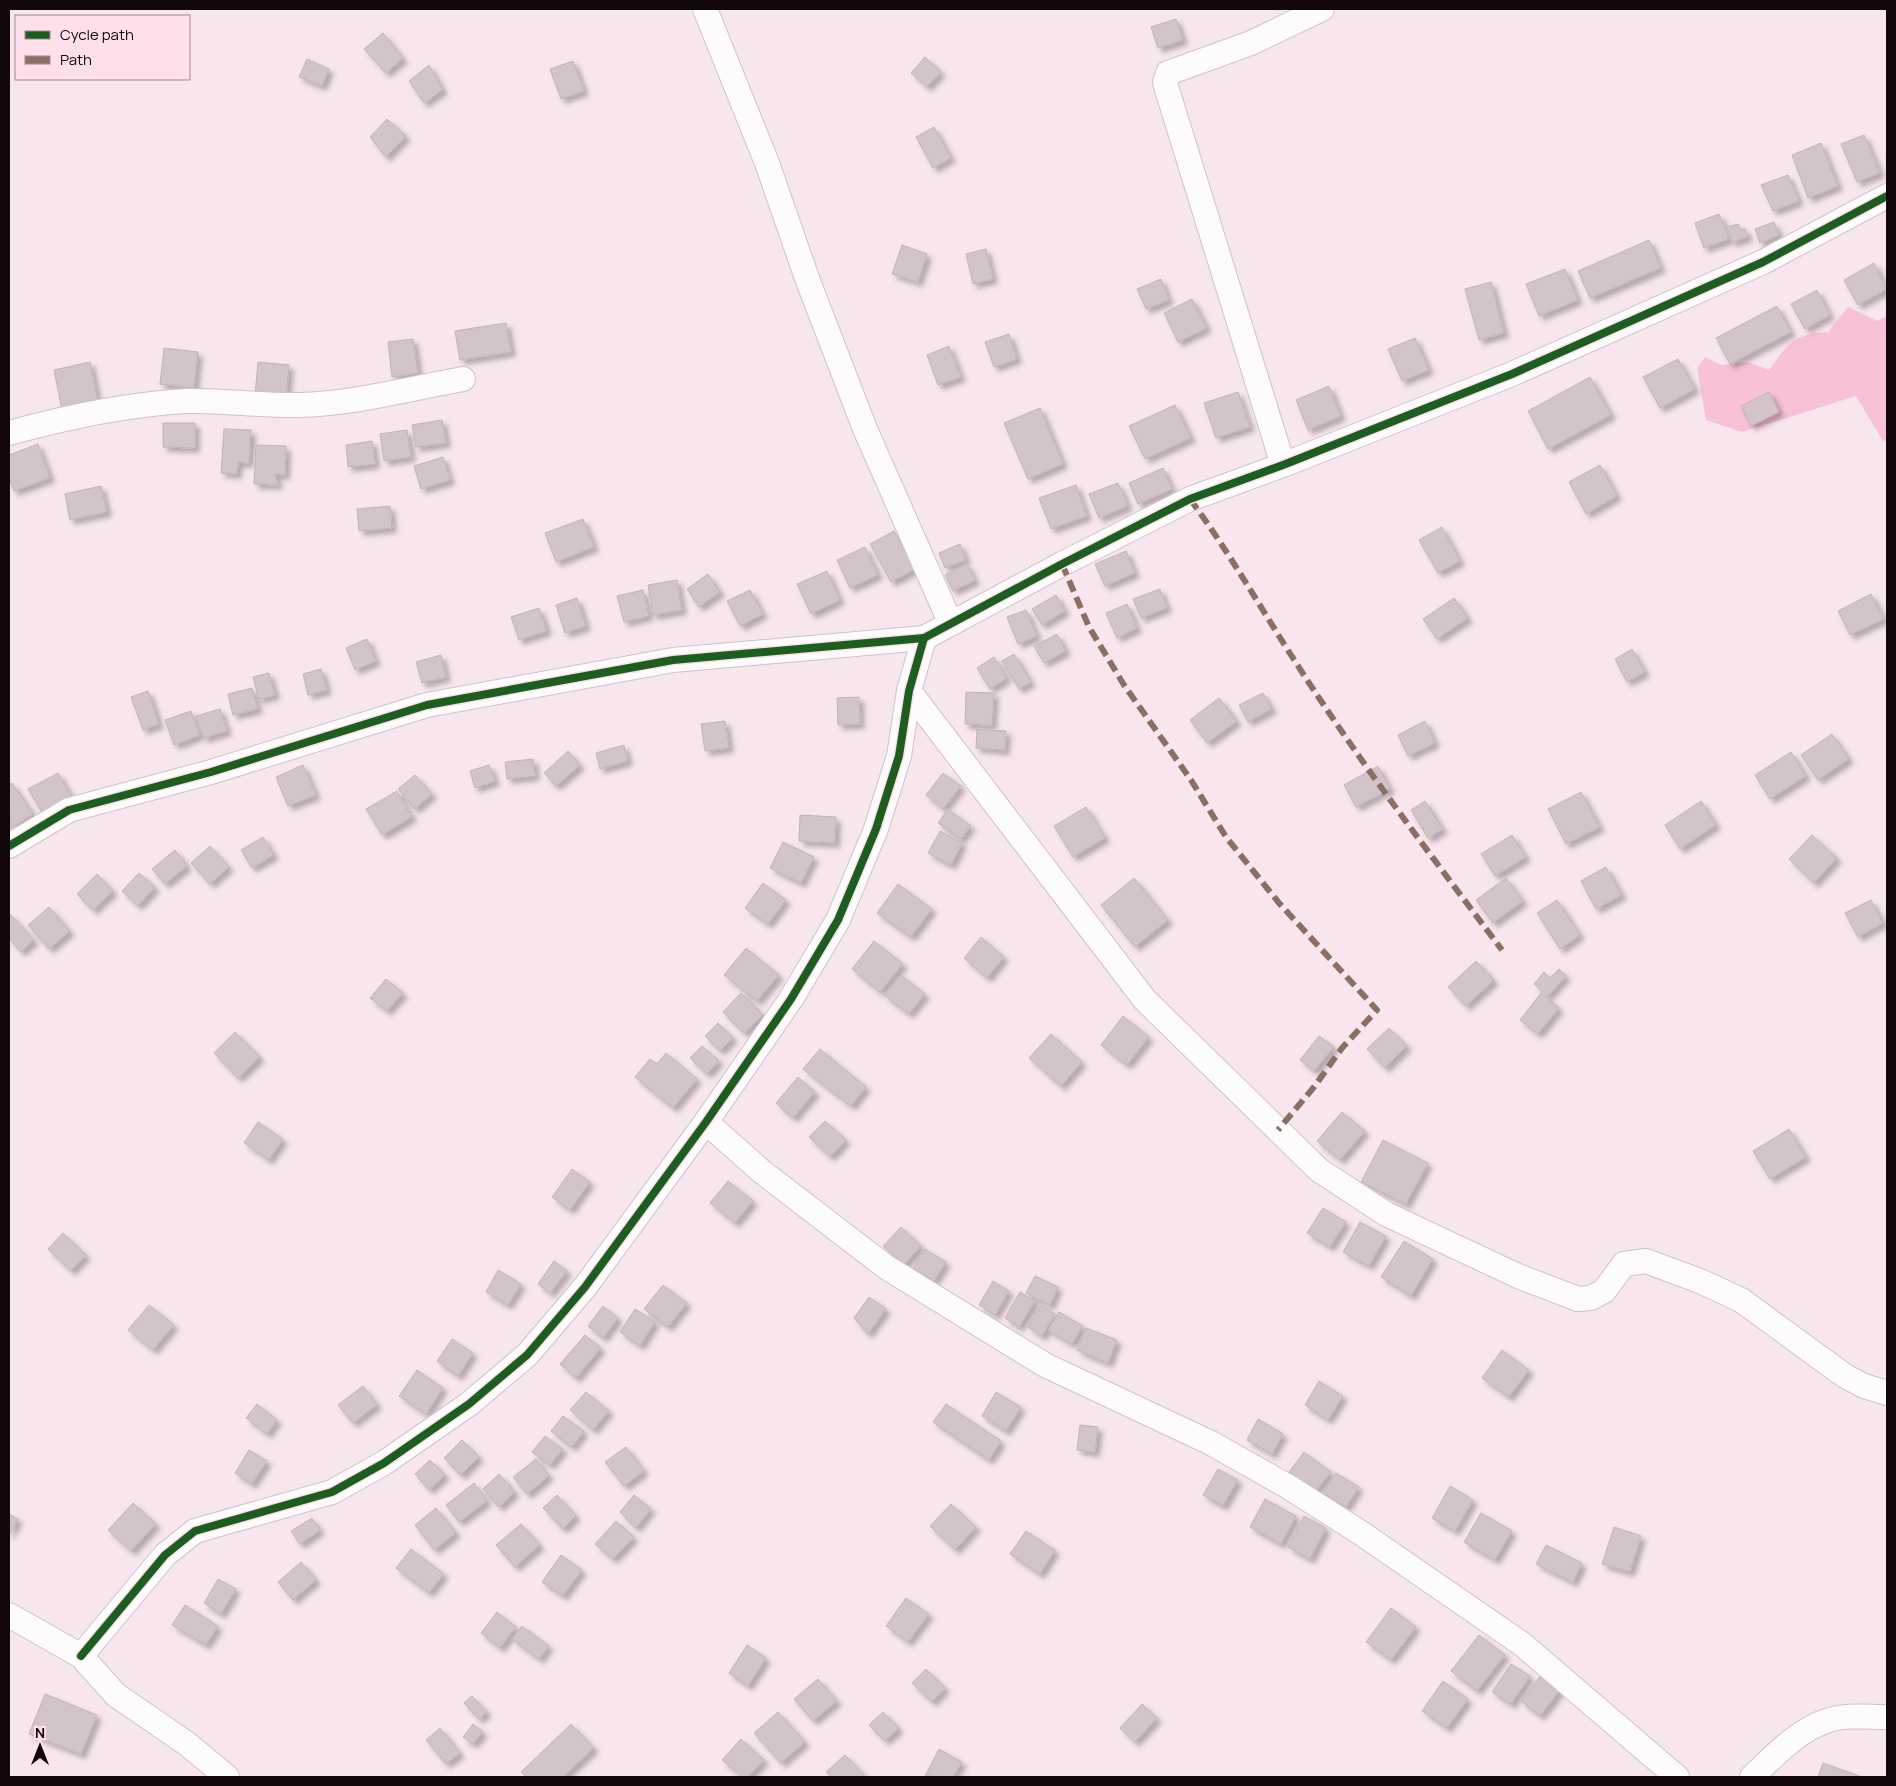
<svg xmlns="http://www.w3.org/2000/svg" width="1896" height="1786" viewBox="0 0 1896 1786" font-family="Manrope,sans-serif">
<style>
.green{fill:#f8c0d9;fill-rule:evenodd}
.building{fill:#d3c4ca;stroke:#c2b3b9;filter:url(#shadow)}
.lines{fill:none;stroke-linecap:round;stroke-linejoin:round}
.street-casing{stroke:#d0c2c8;stroke-width:26}
.street{stroke:#fefbfc;stroke-width:24}
.quiet{stroke:#8d6e63;stroke-width:6;stroke-dasharray:12 6;stroke-linecap:butt}
.cycleway-casing{stroke:#fedfec;stroke-width:11}
.cycleway{stroke:#1b5e20;stroke-width:8}
</style>
<defs>
<filter id="shadow"><feDropShadow dx="4.5" dy="4.5" stdDeviation="2.5" flood-color="#0004"/></filter>
</defs>
<rect width="100%" height="100%" fill="#f7e6ed"/>
<path class="green" d="M1848,307l29,14 10,-5v124l-4,1 -27,-45 -114,36 -36,-12 -9,-52 8,-11 16,8 27,-3 21,8c20,-27 24,-36 59,-38zM1769,392l-18,34 -10,-20z"/>
<g class="building">
<path d="M1176,19l7,21 -25,8 -7,-21z"/>
<path d="M383,33l20,25 -17,15 -22,-24z"/>
<path d="M925,57l16,15 -14,15 -16,-14z"/>
<path d="M307,59l22,10 -7,17 -23,-9z"/>
<path d="M573,61l11,30 -23,8 -11,-30z"/>
<path d="M429,65l14,25 -19,13 -15,-22z"/>
<path d="M387,119l19,17 -20,21 -16,-20z"/>
<path d="M934,127l17,31 -18,10 -17,-31z"/>
<path d="M1864,135l16,38 -23,9 -16,-38z"/>
<path d="M1821,143l17,43 -30,12 -16,-43z"/>
<path d="M1788,175l11,26 -26,10 -12,-26z"/>
<path d="M1719,214l10,25 -25,9 -9,-25z"/>
<path d="M1774,222l5,13 -19,8 -5,-14z"/>
<path d="M1738,224l3,6 4,-1 3,8 -16,5 -5,-15z"/>
<path d="M1649,240l12,28 -71,30 -12,-27z"/>
<path d="M902,245l25,9 -9,28 -26,-8z"/>
<path d="M986,249l7,30 -20,5 -7,-30z"/>
<path d="M1874,263l13,26 -29,16 -14,-25z"/>
<path d="M1565,269l13,31 -39,16 -13,-32z"/>
<path d="M1161,279l8,21 -23,9 -9,-20z"/>
<path d="M1491,282l13,51 -25,7 -14,-51z"/>
<path d="M1817,290l13,25 -25,14 -14,-25z"/>
<path d="M1192,299l15,29 -29,14 -14,-29z"/>
<path d="M1777,306l14,26 -61,32 -14,-26z"/>
<path d="M506,323l5,29 -51,8 -5,-29z"/>
<path d="M1009,334l8,25 -23,8 -9,-25z"/>
<path d="M1415,338l14,32 -27,11 -14,-32z"/>
<path d="M413,339l5,34 -26,4 -4,-35z"/>
<path d="M949,346l12,31 -23,8 -11,-30z"/>
<path d="M164,348l34,4 -4,36 -34,-4z"/>
<path d="M1678,359l17,30 -35,19 -17,-31z"/>
<path d="M90,362l9,46 -36,7 -9,-45z"/>
<path d="M258,362l31,3 -3,33 -31,-2z"/>
<path d="M1590,377l21,38 -63,34 -20,-38z"/>
<path d="M1329,386l12,30 -33,14 -12,-30z"/>
<path d="M1238,392l12,35 -34,11 -12,-35z"/>
<path d="M1769,392l10,20 -28,14 -10,-20z"/>
<path d="M1175,405l16,33 -46,21 -16,-33z"/>
<path d="M1040,408l23,56 -35,15 -24,-56z"/>
<path d="M442,420l4,23 -30,4 -4,-22z"/>
<path d="M163,423h32v25l-32,-1z"/>
<path d="M224,429l27,1 -2,33 -11,-1 -1,12 -16,-1z"/>
<path d="M407,430l4,27 -27,4 -4,-27z"/>
<path d="M372,441l3,23 -27,3 -2,-22z"/>
<path d="M38,444l12,34 -36,13 -5,-13v-23z"/>
<path d="M256,445l30,1 -1,29 -10,-1 3,11 -24,-1z"/>
<path d="M443,457l7,23 -29,9 -7,-23z"/>
<path d="M1600,465l17,31 -31,18 -17,-32z"/>
<path d="M1163,468l9,21 -34,15 -9,-21z"/>
<path d="M1118,483l10,23 -29,12 -10,-24z"/>
<path d="M1076,485l11,31 -36,13 -12,-31z"/>
<path d="M101,486l6,26 -37,8 -5,-26z"/>
<path d="M390,506l2,22 -33,3 -2,-22z"/>
<path d="M583,519l11,28 -38,15 -11,-29z"/>
<path d="M1442,527l18,34 -22,12 -19,-33z"/>
<path d="M894,531l21,38 -24,13 -21,-38z"/>
<path d="M960,544l6,16 -21,8 -6,-15z"/>
<path d="M865,547l13,28 -28,13 -13,-28z"/>
<path d="M1126,551l9,22 -30,13 -10,-22z"/>
<path d="M967,564l8,16 -22,11 -8,-16z"/>
<path d="M827,571l13,29 -29,14 -14,-30z"/>
<path d="M708,574l12,18 -21,15 -12,-18z"/>
<path d="M677,580l5,30 -29,5 -5,-30z"/>
<path d="M1160,589l7,19 -26,10 -8,-19z"/>
<path d="M643,590l6,26 -25,6 -7,-26z"/>
<path d="M750,590l13,24 -23,12 -13,-25z"/>
<path d="M1871,594l13,25 -34,16 -12,-24z"/>
<path d="M1056,595l9,16 -23,14 -10,-16z"/>
<path d="M577,598l9,28 -21,7 -9,-28z"/>
<path d="M1454,598l14,20 -31,21 -14,-20z"/>
<path d="M1127,604l10,24 -20,10 -11,-25z"/>
<path d="M539,608l8,23 -28,9 -8,-23z"/>
<path d="M1026,610l11,26 -19,8 -11,-27z"/>
<path d="M1057,634l9,17 -22,12 -10,-17z"/>
<path d="M367,639l9,22 -21,9 -9,-22z"/>
<path d="M1632,649l13,23 -18,10 -12,-23z"/>
<path d="M1014,654l17,28 -12,7 -17,-28z"/>
<path d="M441,655l5,22 -24,6 -6,-21z"/>
<path d="M994,657l13,21 -17,11 -13,-21z"/>
<path d="M321,669l6,21 -19,5 -5,-21z"/>
<path d="M269,673l6,22 -16,4 -6,-22z"/>
<path d="M252,688l6,21 -25,6 -5,-21z"/>
<path d="M148,691l11,33 -16,6 -12,-33z"/>
<path d="M966,692l28,1 -2,32 -27,-1z"/>
<path d="M1263,693l9,16 -24,13 -9,-17z"/>
<path d="M859,697l1,27 -22,1 -1,-27z"/>
<path d="M1219,698l18,23 -30,22 -17,-23z"/>
<path d="M220,709l7,22 -23,7 -8,-22z"/>
<path d="M191,711l9,24 -26,10 -9,-25z"/>
<path d="M725,721l4,27 -24,3 -4,-27z"/>
<path d="M1425,721l10,22 -27,13 -10,-21z"/>
<path d="M977,729l29,2 -1,19 -29,-2z"/>
<path d="M1832,734l17,25 -31,21 -17,-25z"/>
<path d="M624,745l4,16 -28,8 -4,-16z"/>
<path d="M568,751l12,14 -24,21 -12,-13z"/>
<path d="M1791,752l15,24 -36,23 -15,-24z"/>
<path d="M533,759l2,17 -28,3 -2,-17z"/>
<path d="M303,765l13,30 -28,11 -12,-29z"/>
<path d="M489,765l6,16 -20,7 -5,-17z"/>
<path d="M1378,766l12,23 -34,18 -12,-22z"/>
<path d="M58,773l15,26 -29,17 -16,-27z"/>
<path d="M943,773l18,13 -18,23 -17,-14z"/>
<path d="M415,775l17,19 -17,15 -17,-20z"/>
<path d="M12,783l21,31 -23,15 -1,-44z"/>
<path d="M397,791l15,26 -30,18 -16,-26z"/>
<path d="M1581,792l19,35 -34,17 -18,-35z"/>
<path d="M1425,801l18,28 -15,9 -17,-28z"/>
<path d="M1701,801l15,24 -36,24 -15,-24z"/>
<path d="M1086,807l19,31 -32,19 -19,-31z"/>
<path d="M948,809l23,17 -10,13 -23,-16z"/>
<path d="M800,815l36,2 -1,26 -36,-2z"/>
<path d="M940,831l22,12 -11,22 -23,-12z"/>
<path d="M1512,835l14,22 -31,19 -14,-22z"/>
<path d="M1812,835l25,23 -23,25 -25,-24z"/>
<path d="M263,837l11,18 -22,13 -11,-18z"/>
<path d="M783,842l31,15 -13,26 -31,-15z"/>
<path d="M210,846l19,21 -19,17 -19,-21z"/>
<path d="M175,850l12,16 -22,18 -13,-15z"/>
<path d="M1606,867l16,28 -26,14 -15,-28z"/>
<path d="M139,873l16,14 -17,19 -16,-15z"/>
<path d="M97,874l16,17 -20,19 -16,-16z"/>
<path d="M1134,878l34,42 -33,27 -34,-42z"/>
<path d="M1506,878l17,23 -30,22 -17,-23z"/>
<path d="M763,883l23,17 -18,24 -23,-16z"/>
<path d="M898,884l34,25 -21,28 -34,-24z"/>
<path d="M1557,900l23,35 -20,14 -23,-36z"/>
<path d="M1871,900l12,23 -25,14 -13,-24z"/>
<path d="M49,907l21,24 -21,18 -21,-24z"/>
<path d="M9,913l25,27 -13,12 -12,-14z"/>
<path d="M981,937l23,20 -17,21 -23,-20z"/>
<path d="M874,941l29,23 -23,28 -28,-23z"/>
<path d="M746,948l33,27 -22,26 -33,-26z"/>
<path d="M1476,961l18,19 -28,26 -18,-19z"/>
<path d="M1559,969l7,7 -18,20 -14,-12 10,-12 6,6z"/>
<path d="M901,975l24,19 -16,20 -25,-19z"/>
<path d="M386,979l17,14 -16,18 -17,-13z"/>
<path d="M741,993l22,22 -19,18 -21,-21z"/>
<path d="M1541,993l18,15 -21,26 -18,-14z"/>
<path d="M1123,1016l26,21 -22,28 -26,-20z"/>
<path d="M718,1023l15,15 -13,13 -15,-15z"/>
<path d="M1389,1028l18,18 -22,22 -18,-19z"/>
<path d="M235,1032l25,25 -22,21 -24,-25z"/>
<path d="M1051,1034l31,28 -21,24 -32,-28z"/>
<path d="M1319,1036l15,11 -20,24 -14,-11z"/>
<path d="M702,1046l17,15 -12,13 -17,-16z"/>
<path d="M820,1049l46,38 -15,19 -48,-37z"/>
<path d="M666,1053l31,26 -24,29 -38,-31 15,-18 7,5z"/>
<path d="M798,1077l17,15 -22,26 -17,-15z"/>
<path d="M1342,1112l23,19 -25,29 -23,-19z"/>
<path d="M825,1121l21,19 -16,17 -21,-20z"/>
<path d="M258,1122l25,17 -14,21 -25,-17z"/>
<path d="M1789,1129l17,28 -36,22 -17,-28z"/>
<path d="M1383,1140l45,23 -22,41 -45,-22z"/>
<path d="M572,1169l18,13 -20,28 -18,-13z"/>
<path d="M728,1181l25,20 -18,22 -25,-20z"/>
<path d="M1323,1208l23,14 -16,25 -23,-14z"/>
<path d="M1360,1222l26,14 -17,30 -26,-14z"/>
<path d="M901,1227l20,19 -17,19 -21,-19z"/>
<path d="M63,1233l23,22 -15,16 -23,-22z"/>
<path d="M1404,1241l29,18 -22,37 -30,-19z"/>
<path d="M925,1249l21,13 -12,19 -21,-13z"/>
<path d="M554,1261l13,10 -17,22 -12,-9z"/>
<path d="M498,1270l23,14 -13,21 -22,-13z"/>
<path d="M1035,1276l23,11 -8,18 -24,-12z"/>
<path d="M993,1281l16,10 -14,24 -16,-10z"/>
<path d="M663,1285l24,18 -19,24 -24,-18z"/>
<path d="M1020,1292l15,9 -16,26 -14,-9z"/>
<path d="M869,1297l17,12 -18,25 -14,-16z"/>
<path d="M149,1305l25,20 -21,25 -25,-20z"/>
<path d="M1041,1305l14,9 -13,22 -14,-9z"/>
<path d="M603,1306l15,12 -15,20 -15,-12z"/>
<path d="M635,1309l20,13 -15,24 -20,-14z"/>
<path d="M1059,1312l24,14 -11,18 -24,-14z"/>
<path d="M1086,1328l31,12 -9,23 -31,-13z"/>
<path d="M585,1335l16,13 -25,30 -16,-14z"/>
<path d="M452,1339l21,14 -15,23 -21,-15z"/>
<path d="M1502,1350l27,20 -20,27 -27,-19z"/>
<path d="M417,1370l26,18 -17,26 -27,-18z"/>
<path d="M1319,1381l24,15 -15,24 -23,-15z"/>
<path d="M363,1386l14,19 -24,18 -15,-18z"/>
<path d="M586,1392l23,19 -16,19 -23,-20z"/>
<path d="M996,1392l25,15 -15,24 -24,-15z"/>
<path d="M257,1404l20,16 -10,14 -21,-16z"/>
<path d="M946,1404l55,37 -12,19 -56,-38z"/>
<path d="M563,1416l21,15 -12,16 -21,-16z"/>
<path d="M1258,1419l25,15 -11,20 -25,-14z"/>
<path d="M1080,1425l18,2 -3,25 -18,-2z"/>
<path d="M545,1436l18,13 -13,16 -18,-13z"/>
<path d="M462,1440l17,17 -18,18 -17,-17z"/>
<path d="M626,1447l18,24 -20,15 -19,-24z"/>
<path d="M249,1450l18,11 -15,23 -17,-11z"/>
<path d="M1304,1452l27,20 -16,20 -26,-20z"/>
<path d="M536,1459l13,17 -22,18 -14,-17z"/>
<path d="M430,1460l15,15 -16,15 -14,-16z"/>
<path d="M1218,1469l20,11 -15,26 -20,-11z"/>
<path d="M1336,1473l23,14 -13,20 -23,-14z"/>
<path d="M499,1474l16,18 -16,15 -16,-18z"/>
<path d="M474,1483l13,18 -28,21 -13,-17z"/>
<path d="M1450,1486l23,14 -18,31 -23,-13z"/>
<path d="M557,1495l19,21 -13,13 -20,-21z"/>
<path d="M634,1495l17,14 -15,19 -16,-16z"/>
<path d="M1265,1499l31,17 -15,28 -31,-17z"/>
<path d="M133,1503l23,21 -25,27 -23,-21z"/>
<path d="M951,1504l25,23 -21,23 -25,-24z"/>
<path d="M436,1508l20,25 -22,17 -19,-25z"/>
<path d="M1481,1513l31,18 -17,29 -31,-18z"/>
<path d="M9,1514l9,5 -9,16z"/>
<path d="M1304,1516l22,12 -16,31 -22,-12z"/>
<path d="M312,1518l8,12 -20,14 -9,-13z"/>
<path d="M616,1521l18,16 -21,22 -18,-15z"/>
<path d="M521,1524l19,21 -25,22 -19,-22z"/>
<path d="M1614,1527l27,9 -11,36 -28,-8z"/>
<path d="M1026,1531l29,19 -15,24 -30,-20z"/>
<path d="M1546,1545l36,18 -9,19 -37,-18z"/>
<path d="M411,1549l33,25 -15,19 -33,-25z"/>
<path d="M561,1555l21,15 -19,26 -21,-14z"/>
<path d="M301,1562l15,18 -23,20 -15,-18z"/>
<path d="M218,1579l18,10 -15,25 -17,-11z"/>
<path d="M906,1598l23,16 -21,28 -22,-16z"/>
<path d="M185,1605l33,21 -12,19 -34,-20z"/>
<path d="M1391,1608l25,19 -25,33 -25,-18z"/>
<path d="M497,1612l19,15 -16,21 -19,-15z"/>
<path d="M522,1626l27,20 -10,13 -27,-20z"/>
<path d="M1479,1635l26,20 -28,36 -26,-20z"/>
<path d="M747,1645l19,13 -18,28 -19,-13z"/>
<path d="M1511,1664l19,12 -19,28 -19,-12z"/>
<path d="M926,1669l19,19 -13,14 -20,-19z"/>
<path d="M1541,1675l19,15 -20,26 -19,-15z"/>
<path d="M818,1679l19,22 -24,20 -19,-22z"/>
<path d="M1443,1681l25,18 -21,29 -25,-17z"/>
<path d="M45,1694l52,21 -16,39 -52,-20z"/>
<path d="M472,1696l15,16 -8,7 -15,-16z"/>
<path d="M1142,1704l15,14 -22,24 -15,-14z"/>
<path d="M778,1712l27,30 -24,21 -27,-30z"/>
<path d="M883,1712l16,16 -14,13 -16,-16z"/>
<path d="M473,1724l10,8 -10,12 -10,-7z"/>
<path d="M571,1724l23,24 -31,29h-37l-5,-5z"/>
<path d="M440,1728l20,25 -14,11 -20,-24z"/>
<path d="M741,1739l23,21 -16,17h-5l-21,-17z"/>
<path d="M939,1749l23,13 -9,15 -28,-1z"/>
<path d="M845,1755l21,22h-35l-5,-5z"/>
<path d="M1823,1763l36,13v1h-41z"/>
</g>
<g class="lines">
<g class="street-casing">
<g id="street">
<path d="M705,9l62,154 41,118 57,148 85,193"/>
<path d="M9,433c58,-16 118,-29 179,-32 36,-1 73,5 110,4 55,-1 110,-16 165,-26"/>
<path d="M1283,465l-118,-382 3,-10 83,-30 71,-34"/>
<path d="M909,691l236,309 174,170 67,44 132,62 60,23 13,-1 13,-7 20,-27 22,-3 54,20 41,19 104,76 19,10 23,7"/>
<path d="M9,846l60,-36 142,-38 216,-67 246,-45 251,-22 138,-74 128,-65 93,-34 229,-91 251,-112 124,-66"/>
<path d="M706,1122l55,49 125,96 159,98 166,78 76,43 74,47 161,111 155,133"/>
<path d="M9,1615l72,41 35,39 70,48 41,34"/>
<path d="M81,1656l84,-101 30,-24 137,-39 52,-29 85,-59 58,-49 58,-68 121,-165 85,-123 47,-79 38,-91 23,-73 10,-65 15,-53"/>
<path d="M1752,1777c21,-20 45,-46 74,-56 19,-7 42,-4 61,-4"/>
</g>
</g>
<use href="#street" class="street"/>
<g class="quiet">
<path d="M1190,499c37,50 67,103 101,156 65,102 138,198 211,295"/>
<path d="M1062,564l27,63 35,58 67,95 35,57 53,66 98,107 -35,38 -28,39 -36,43"/>
</g>
<g class="cycleway-casing">
<g id="cycleway">
<path d="M9,846l60,-36 142,-38 216,-67 246,-45 251,-22 138,-74 128,-65 93,-34 229,-91 251,-112 124,-66"/>
<path d="M81,1656l84,-101 30,-24 137,-39 52,-29 85,-59 58,-49 58,-68 121,-165 85,-123 47,-79 38,-91 23,-73 10,-65 15,-53"/>
</g>
</g>
<use href="#cycleway" class="cycleway"/>
</g>
<rect width="1896" height="1786" fill="none" stroke="#13070d" stroke-width="20"/>
<rect x="15" y="15" width="175" height="65" fill="#fedfec" stroke="#a08993"/>
<rect x="25" y="31" width="25" height="8" fill="#1b5e20" stroke="#a08993"/>
<text x="60" y="40" font-size="15" fill="#13070d">Cycle path</text>
<rect x="25" y="56" width="25" height="8" fill="#8d6e63" stroke="#a08993"/>
<text x="60" y="65" font-size="15" fill="#13070d">Path</text>
<g transform="translate(40 1746)" stroke="#fedfec" stroke-width="4" paint-order="stroke">
<path d="M0-4L9 19L0 12L-9 19Z" fill="#13070d"/>
<text y="-8" font-size="14" font-weight="bold" text-anchor="middle" fill="#13070d">N</text>
</g>
</svg>
